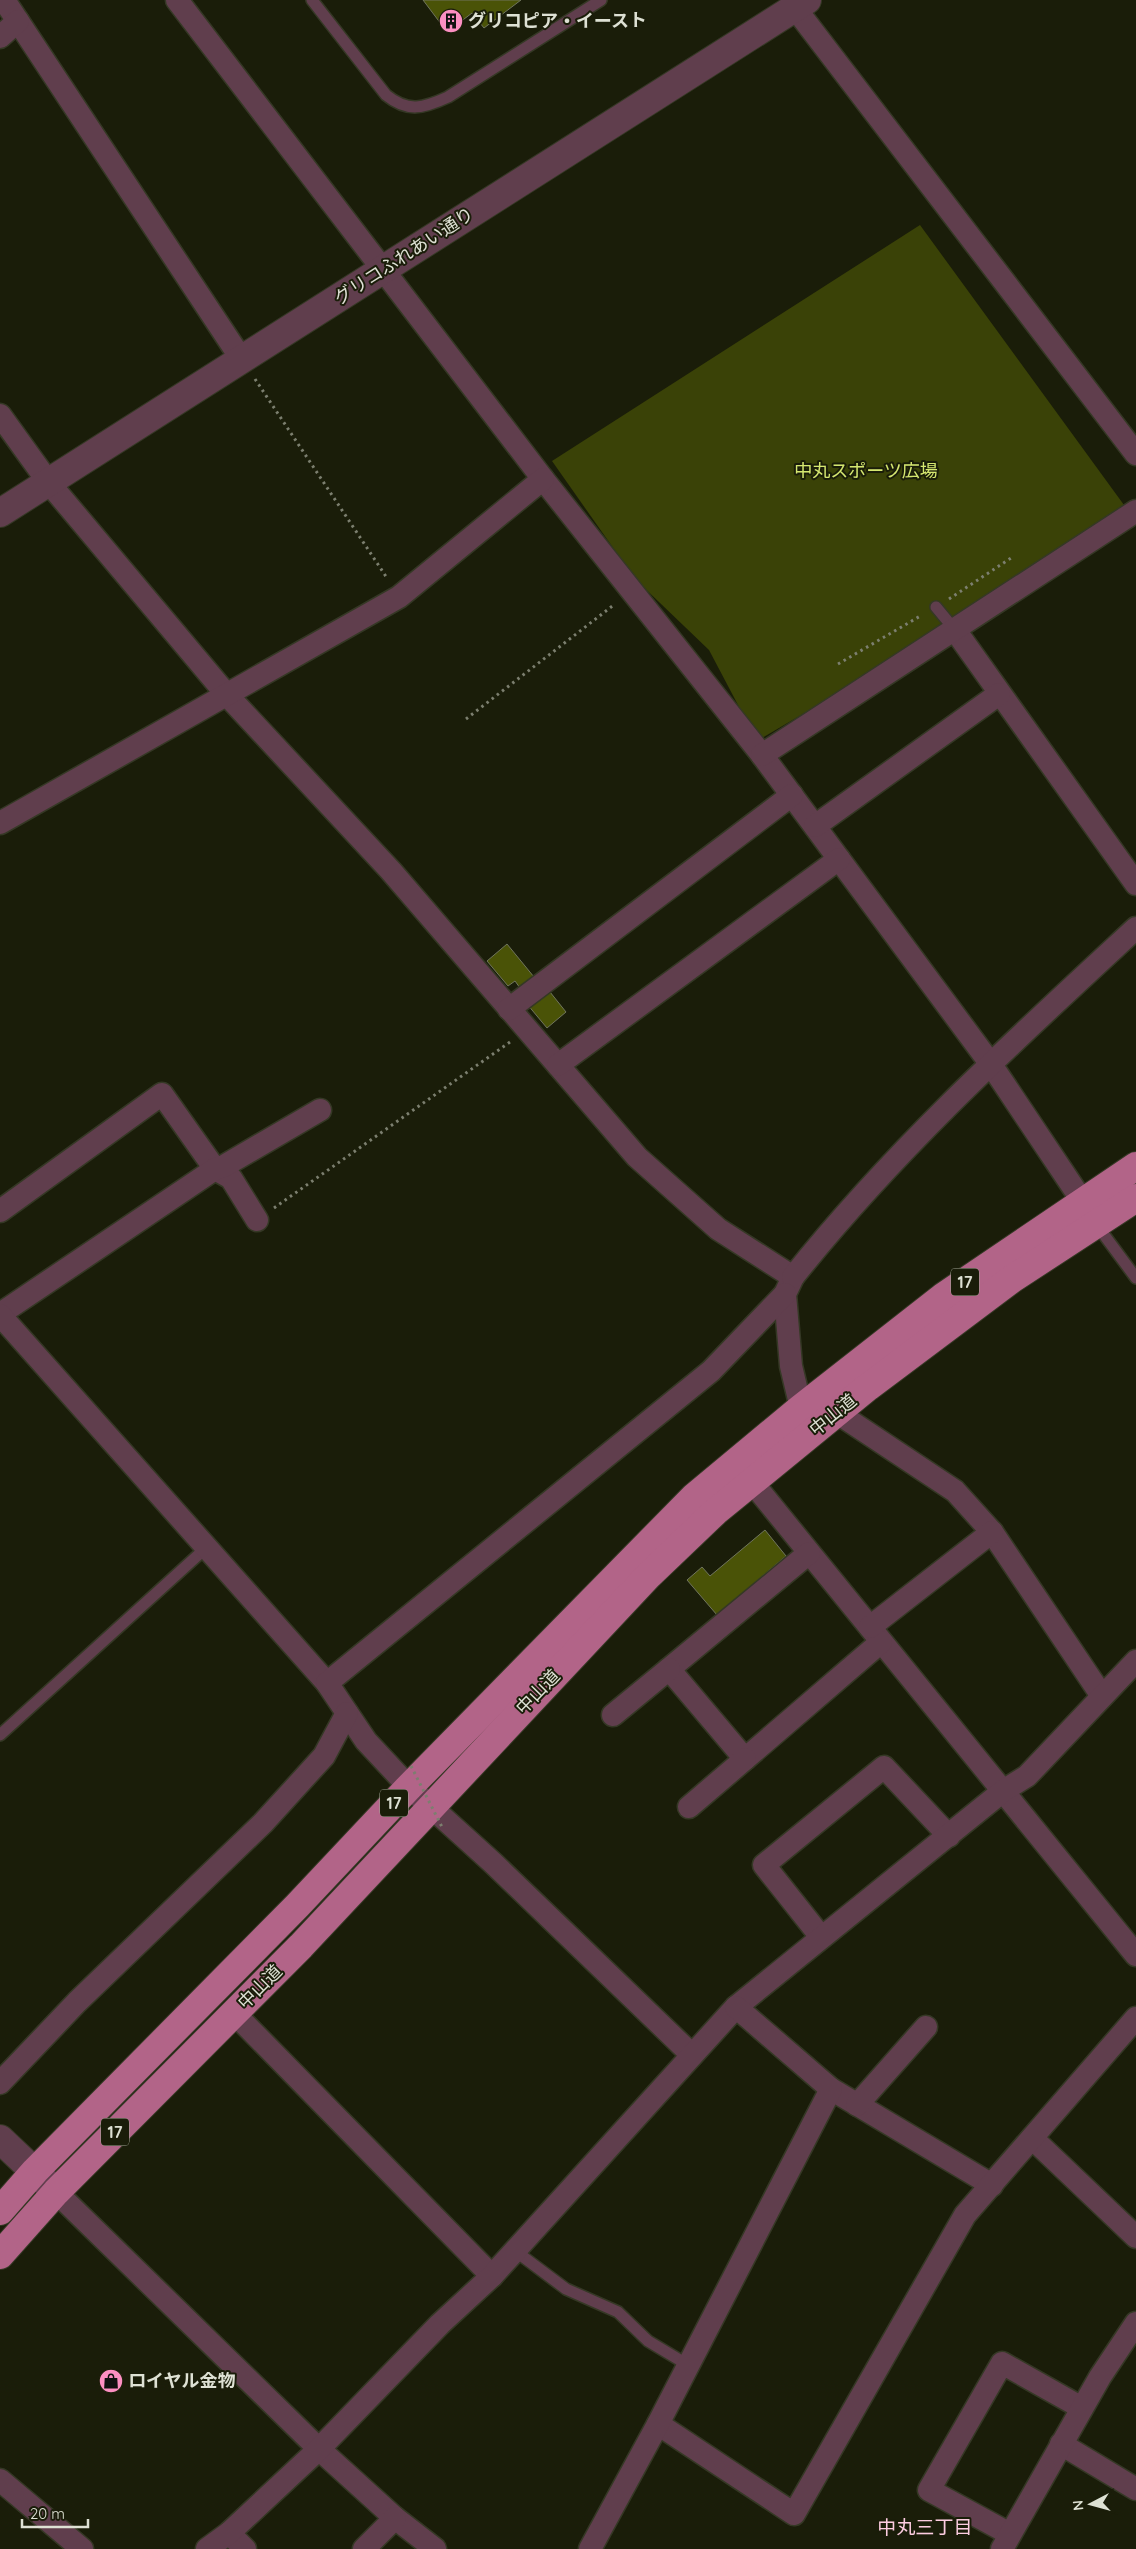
<svg xmlns="http://www.w3.org/2000/svg" width="1136" height="2549" viewBox="0 0 1136 2549" font-family="Quicksand,'Noto Sans JP',sans-serif">
<style>
.green{fill:#3a4207}
.building{fill:#4a5307;stroke:#70755e}
.lines{fill:none;stroke-linecap:round;stroke-linejoin:round}
.service-casing{stroke:#353825;stroke-width:14}
.minor-casing{stroke:#353825;stroke-width:25}
.tertiary-casing{stroke:#353825;stroke-width:30}
.trunk-casing{stroke:#353825;stroke-width:30}
.path{stroke:#7c7f6f;stroke-width:3;stroke-dasharray:2.5 4;stroke-linecap:butt}
.service{stroke:#603e4d;stroke-width:11}
.minor{stroke:#603e4d;stroke-width:22}
.tertiary{stroke:#603e4d;stroke-width:28}
.trunk{stroke:#b26488;stroke-width:28}
.path-bridge{stroke:#7c7f6f;stroke-width:3;stroke-dasharray:2.5 4;stroke-linecap:butt}
.labels{text-anchor:middle;stroke-width:4;stroke-linejoin:round;paint-order:stroke}
.shield{fill:#1a1d09;stroke:#a3a697;stroke-width:1}
.shield-label{font-size:16px;font-weight:bold;fill:#dee1d4}
.poi-label{font-size:18px;font-weight:bold;fill:#dee1d4;stroke:#1a1d09;text-anchor:start}
.street-label{font-size:18px;fill:#dee1d4;stroke:#1a1d09}
.park-label{font-size:18px;fill:#d5e770;stroke:#1a1d09}
.neighbourhood-label{font-size:19px;fill:#fccce0;stroke:#1a1d09}
</style>
<rect width="100%" height="100%" fill="#1a1d09"/>
<path class="green" d="M920,225l204,280 -161,115 -206,121 -48,-91 -74,-71 -83,-118z"/>
<g class="building">
<path d="M423,0h98l-37,28 -12,-15 -25,19z"/>
<path d="M507,944l27,33 -14,11 -5,-7 -7,5 -21,-25z"/>
<path d="M546,987l20,25 -19,16 -20,-24z"/>
<path d="M765,1530l21,26 -69,59 -30,-35 15,-13 8,9z"/>
</g>
<g class="lines">
<g class="service-casing">
<g id="service">
<path d="M312,0l74,95c22,18 38,13 62,2l153,-97"/>
<path d="M936,607l19,23"/>
<path d="M1096,1224l40,54"/>
<path d="M0,1735l207,-188"/>
<path d="M514,2250l52,39 52,23 30,29 40,24"/>
</g>
</g>
<g class="minor-casing">
<g id="minor">
<path d="M4,0l238,360"/>
<path d="M177,0l366,479 219,276 228,308 93,139"/>
<path d="M795,8l341,446"/>
<path d="M0,37l18,-16"/>
<path d="M0,415l49,68 178,212 164,176 246,286 81,72 75,48 -8,17 6,72 10,42"/>
<path d="M955,630l181,254"/>
<path d="M762,755l374,-244"/>
<path d="M0,823l399,-226 144,-118"/>
<path d="M815,826l184,-132"/>
<path d="M509,1009l283,-214"/>
<path d="M558,1065l281,-206"/>
<path d="M0,1211l162,-117 53,75 16,9 26,42"/>
<path d="M793,1277c102,-128 223,-238 343,-349"/>
<path d="M0,1314l215,-145 9,-3 96,-56"/>
<path d="M0,1315l327,368"/>
<path d="M836,1412l119,79 37,41 110,164"/>
<path d="M752,1482l384,473"/>
<path d="M809,1553l-140,116 76,90 136,-117"/>
<path d="M870,1627l122,-95"/>
<path d="M613,1715l56,-46"/>
<path d="M689,1807l56,-48"/>
<path d="M821,1937l-57,-72 120,-98 65,69"/>
<path d="M234,2013l258,263"/>
<path d="M692,2055l-199,-192 -84,-76 -43,-46 -39,-58 384,-312 74,-77"/>
<path d="M0,2083l77,-81 186,-179 61,-67 23,-43"/>
<path d="M831,2089l161,96"/>
<path d="M857,2105l69,-78"/>
<path d="M1032,2138l104,99"/>
<path d="M56,2192l263,257 76,69 40,31"/>
<path d="M658,2424l136,90 171,-299 171,-197"/>
<path d="M1061,2444l75,45"/>
<path d="M0,2480l82,69"/>
<path d="M229,2533l16,16"/>
<path d="M1010,2534l-81,-44 73,-127 80,45"/>
<path d="M207,2549l22,-16 90,-84 121,-125 52,-48 244,-269 267,-216 24,-15 109,-115"/>
<path d="M364,2549l31,-31"/>
<path d="M590,2549l68,-125 173,-335 -95,-82"/>
<path d="M1002,2549l98,-172 36,-54"/>
</g>
</g>
<g class="tertiary-casing">
<g id="tertiary">
<path d="M0,513l807,-513"/>
<path d="M0,2139l56,53"/>
</g>
</g>
<g class="trunk-casing">
<g id="trunk">
<path d="M0,2211l35,-40 262,-265 112,-119 285,-290 107,-89 143,-112 192,-130"/>
<path d="M0,2255l56,-63 245,-246 348,-371 66,-63 153,-125 144,-108 124,-81"/>
</g>
</g>
<g class="path">
<path d="M255,379l132,199"/>
<path d="M949,599l62,-41"/>
<path d="M838,664l84,-49"/>
<path d="M466,719l149,-115"/>
<path d="M274,1208l236,-166"/>
</g>
<use href="#service" class="service"/>
<use href="#minor" class="minor"/>
<use href="#tertiary" class="tertiary"/>
<use href="#trunk" class="trunk"/>
<path class="path-bridge" d="M411,1766l31,61"/>
</g>
<defs>
<g id="building-disc" transform="scale(1.25)"><circle r="9.5" fill="#fc8fc2" stroke="#1a1d09"/><path d="M-4-6H4V6H1V3H-1V6H-4ZM-2.5-4.3h1.7v1.8h-1.7ZM.8-4.3h1.7v1.8H.8ZM-2.5-1h1.7V.8h-1.7ZM.8-1h1.7V.8H.8Z" fill="#111"/></g>
<g id="shop-disc" transform="scale(1.25)"><circle r="9.5" fill="#fc8fc2" stroke="#1a1d09"/><path d="M-5-2.5h2.3a2.7 3.5 0 0 1 5.4 0H5L5.5 6h-11ZM-1.5-2.5h3a1.5 2.3 0 0 0-3 0Z" fill="#111"/></g>
</defs>
<g fill-rule="evenodd">
<use href="#building-disc" x="451" y="21"/>
<use href="#shop-disc" x="111" y="2381"/>
</g>
<g class="labels">
<g class="shield">
<rect x="951" y="1268.5" width="28" height="27" rx="4"/>
<rect x="380" y="1789.5" width="28" height="27" rx="4"/>
<rect x="101" y="2118.5" width="28" height="27" rx="4"/>
</g>
<g class="shield-label">
<text x="965" y="1288">17</text>
<text x="394" y="1809">17</text>
<text x="115" y="2138">17</text>
</g>
<g class="poi-label">
<text x="468" y="27">グリコピア・イースト</text>
<text x="128" y="2387">ロイヤル金物</text>
</g>
<g class="street-label">
<text transform="translate(404 256) rotate(-33)" y="6">グリコふれあい通り</text>
<text transform="translate(833 1415) rotate(-39)" y="6">中山道</text>
<text transform="translate(538 1692) rotate(-46)" y="6">中山道</text>
<text transform="translate(260 1987) rotate(-45)" y="6">中山道</text>
</g>
<g class="park-label">
<text x="866" y="477">中丸スポーツ広場</text>
</g>
<g class="neighbourhood-label">
<text x="925" y="2534">中丸三丁目</text>
</g>
</g>
<g transform="translate(1091 2504) rotate(264)" stroke="#1a1d09" stroke-width="4" paint-order="stroke">
<path d="M0-4L9 19L0 12L-9 19Z" fill="#dee1d4"/>
<text y="-8" font-size="14" font-weight="bold" text-anchor="middle" fill="#dee1d4">N</text>
</g>
<path d="M22 2519v8h66v-8" fill="none" stroke="#dee1d4" stroke-width="2.5"/>
<text x="30" y="2519" font-size="15" fill="#dee1d4" stroke="#1a1d09" stroke-width="4" paint-order="stroke">20 m</text>
</svg>
